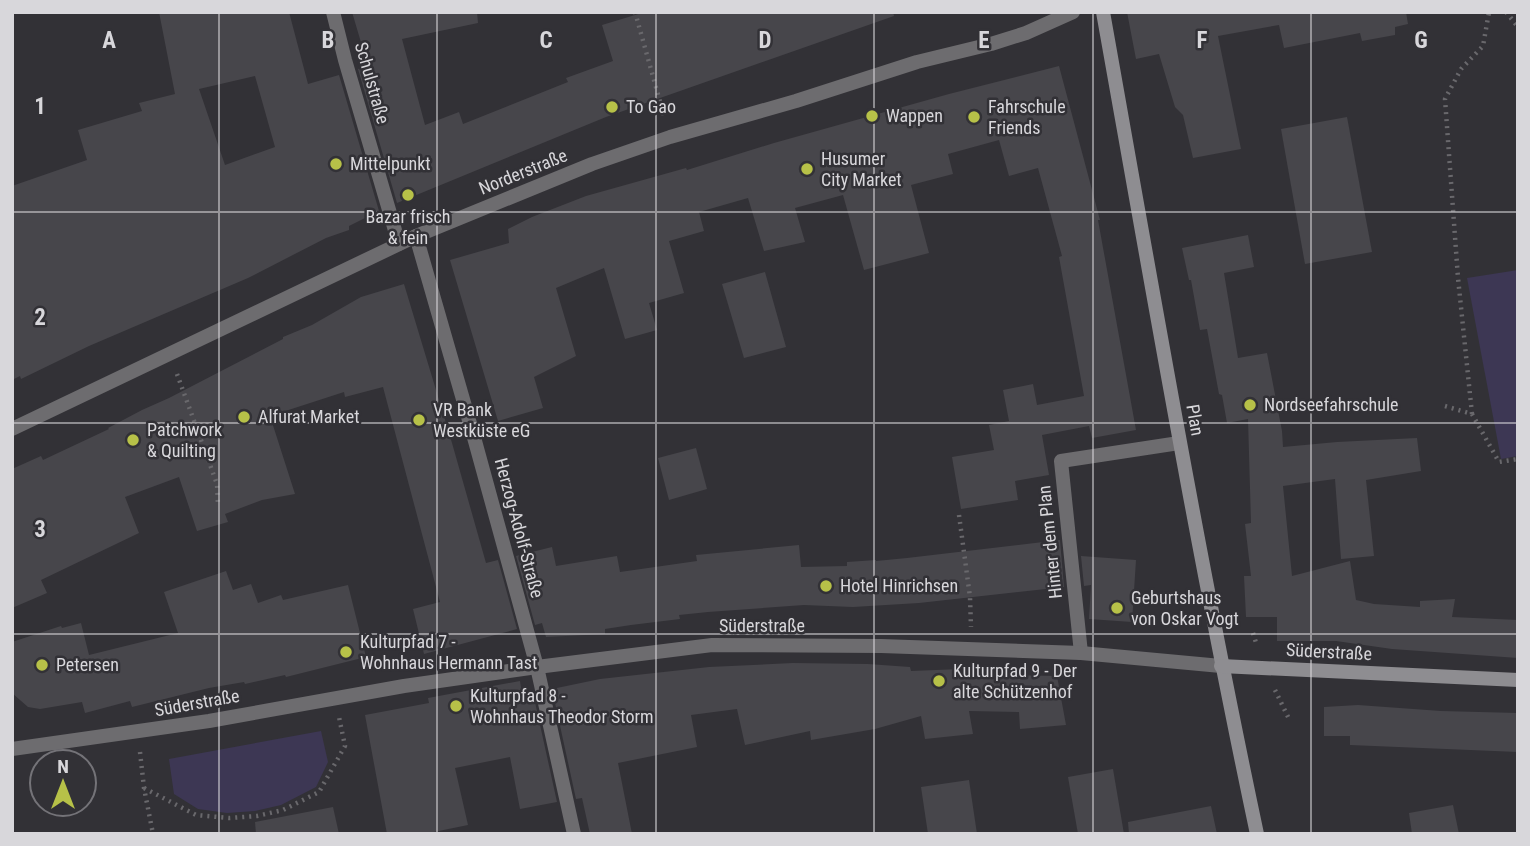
<svg xmlns="http://www.w3.org/2000/svg" width="1530" height="846" viewBox="0 0 1530 846" font-family="'Roboto Condensed',sans-serif">
<style>
.green{fill:#3d3754}
.building{fill:#47464b;fill-rule:evenodd}
.lines{fill:none;stroke-linecap:round;stroke-linejoin:round}
.path{stroke:#69686c;stroke-width:4.5;stroke-dasharray:2 5;stroke-linecap:butt}
.minor{stroke:#6d6c6f;stroke-width:14}
.secondary{stroke:#8e8d91;stroke-width:14}
.grid{fill:none;stroke:#d8d7db;stroke-width:2;stroke-opacity:0.55}
.poi-dot{fill:#b7c148;stroke:#323136;stroke-width:2.5}
.labels{text-anchor:middle;stroke-width:5;stroke-linejoin:round;paint-order:stroke}
.street-label{font-size:18px;fill:#d8d7db;stroke:#323136}
.poi-label{font-size:18px;fill:#d8d7db;stroke:#323136;text-anchor:start}
.grid-label{font-size:23px;text-anchor:middle;font-weight:bold;fill:#d8d7db;stroke:#323136;stroke-width:5;stroke-linejoin:round;paint-order:stroke}
</style>
<rect width="100%" height="100%" fill="#323136"/>
<g class="green">
<path d="M1518,270v186l-17,3 -34,-181z"/>
<path d="M321,731l7,31 -12,25 -35,18 -26,6 -28,2 -29,-4 -24,-15 -5,-35z"/>
</g>
<g class="building">
<path d="M159,12h130l19,72 31,-9 40,136 -30,15v4l-23,8 -78,40 -159,68 -68,33 -1,-3 -8,4v-194l75,-26 -9,-30 64,-19 -3,-8 36,-9zM255,76l20,71 -50,18 -26,-76z"/>
<path d="M352,12h125l1,11 -76,16 23,86 34,-13 4,12 105,-42 -2,-4 47,-17 -11,-36 43,-13h248l1,4 -288,101 -209,86 -39,-134 10,-3z"/>
<path d="M1127,12h279l2,12 -13,3v8l-33,6 -2,-8 -76,15 -5,-23 -61,11 23,113 -48,9 -10,-43 -8,-8 -16,-53 -23,5z"/>
<path d="M1059,66l41,154h-2l38,210 -44,8 -3,-12 -47,9 7,40 -34,6 3,19 -57,9 -9,-52 42,-7 -5,-25 20,-4 -6,-31 30,-6 4,21 47,-9 -25,-139 3,-1 -24,-88 -29,8 -10,-36 -51,14 5,20 -42,11 18,68 -65,17 -21,-75 -48,13 10,34 -41,9 -16,-53 -49,14 5,19 -35,10 15,52 -35,10 8,27 -32,9 -21,-71 -48,20 20,68 -42,21 9,31 -45,13 -48,-161 59,-17 -1,-14 24,-12 54,-21 100,-28 1,2 87,-27 175,-49z"/>
<path d="M1347,117l25,135 -67,12 -24,-135z"/>
<path d="M1248,235l6,32 -30,6 14,85 29,-5 15,78 1,16 54,-5 80,-4 4,33 -55,9 8,76 -33,3 -6,-80 -52,7 9,90 58,-15 6,39 18,4 46,3v-6l35,-2 -3,18 66,3v38l-126,-9 -56,-8h-59v-24h-31l-2,-41h7l-6,-52 6,-1 -3,-104 -21,4 -5,-28 -3,-1 -12,-65 -7,1 -9,-50h-2l-7,-32z"/>
<path d="M765,272l21,75 -42,11 -22,-74z"/>
<path d="M404,284l48,159 34,120 12,-3 19,69 -93,25 -11,-45 27,-7 -57,-215 -38,10 -1,-5 -74,24 25,78 -33,6 -37,14 3,8 -31,9 -18,-54 -54,20 14,36 -98,47 6,13 -35,15v-139l29,-13 2,4 66,-31 -1,-1 34,-18 27,-12 114,-59v-2l29,-12 49,-28z"/>
<path d="M696,448l11,41 -38,11 -11,-42z"/>
<path d="M1060,540l4,47 -145,16 -66,4 -49,-2 -96,7 -29,3 1,4 -49,6 -26,4v5l-59,3 -4,-14 -7,2 -19,-69 36,-9 4,19 61,-10 3,16 77,-11 -1,-6 103,-10 2,22 46,-1v-4l29,-2v1l31,-3z"/>
<path d="M1081,556l55,4 -4,62 -43,-3 2,-34 -7,1z"/>
<path d="M226,571l7,19 18,-6 7,19 23,-8 2,5 65,-15 18,72 -80,20 -1,-2 -40,9 -1,-2 -35,6 -77,19 -2,-6 -45,12 -3,-11 -42,7 -12,-2 -16,-14v-51l49,-16 1,2 19,-5 8,32 89,-22 -14,-41z"/>
<path d="M793,663l75,1 42,3 1,4 50,-2 1,5 95,2 9,49 -46,4 -1,-17 -50,-1 4,23 -48,5 -4,-23 -46,13 -64,11 -1,-9 -65,14 -8,-36 -46,6 6,32 -79,16 14,71h-42l-8,-36 -6,1 -24,-110 48,-10 109,-12z"/>
<path d="M520,681l2,14 11,-2 24,109 -37,7 -10,-52 -55,11 13,57 -44,9h-37l-22,-119 64,-12 -1,-5z"/>
<path d="M1358,705l83,6 77,2v39l-168,-7v-9h-26v-29z"/>
<path d="M1113,769l11,65h-46l-10,-57z"/>
<path d="M969,780l8,54h-49l-7,-47z"/>
<path d="M1453,805l6,29h-47l-3,-21z"/>
<path d="M1211,806l6,28h-88l-1,-12z"/>
<path d="M333,807l6,27h-83l-1,-12z"/>
</g>
<g class="lines">
<g class="path">
<path d="M635,12l29,104"/>
<path d="M1506,12l12,15"/>
<path d="M177,374l40,110 1,21"/>
<path d="M1445,406l27,8 27,48 19,-3"/>
<path d="M1472,414l-14,-136 -13,-179 16,-30 22,-23 6,-34"/>
<path d="M959,515l11,82 1,30"/>
<path d="M1253,633l4,13"/>
<path d="M1275,690l15,31"/>
<path d="M140,752l4,36 9,46"/>
<path d="M144,788l52,27 33,3 28,-2 26,-6 36,-18 26,-46 -6,-29"/>
</g>
<g class="minor">
<path d="M333,12l12,48 54,184"/>
<path d="M416,236l59,205 62,226 37,167"/>
<path d="M12,429l404,-193 176,-72 78,-27 126,-36 121,-39 74,-18 35,-11 47,-21"/>
<path d="M1081,653l-20,-192 118,-18"/>
<path d="M12,749l197,-28 195,-35 133,-19 175,-22 169,1 200,7 140,13"/>
</g>
<g class="secondary">
<path d="M1103,12c49,275 96,549 154,822"/>
<path d="M1221,666l297,14"/>
</g>
</g>
<path class="grid" d="M219,12v822M437,12v822M656,12v822M874,12v822M1093,12v822M1311,12v822M12,212h1506M12,423h1506M12,634h1506"/>
<g class="poi-dot">
<circle cx="612" cy="107" r="7"/>
<circle cx="872" cy="116" r="7"/>
<circle cx="974" cy="117" r="7"/>
<circle cx="336" cy="164" r="7"/>
<circle cx="807" cy="169" r="7"/>
<circle cx="408" cy="195" r="7"/>
<circle cx="1250" cy="405" r="7"/>
<circle cx="244" cy="417" r="7"/>
<circle cx="419" cy="420" r="7"/>
<circle cx="133" cy="440" r="7"/>
<circle cx="826" cy="586" r="7"/>
<circle cx="1117" cy="608" r="7"/>
<circle cx="346" cy="652" r="7"/>
<circle cx="42" cy="665" r="7"/>
<circle cx="939" cy="681" r="7"/>
<circle cx="456" cy="706" r="7"/>
</g>
<g class="labels">
<g class="street-label">
<text transform="translate(372 83) rotate(74)" y="6">Schulstraße</text>
<text transform="translate(523 172) rotate(-22)" y="6">Norderstraße</text>
<text transform="translate(1195 420) rotate(80)" y="6">Plan</text>
<text transform="translate(519 528) rotate(75)" y="6">Herzog-Adolf-Straße</text>
<text transform="translate(1050 542) rotate(-96)" y="6">Hinter dem Plan</text>
<text x="762" y="632">Süderstraße</text>
<text transform="translate(1329 652) rotate(3)" y="6">Süderstraße</text>
<text transform="translate(197 703) rotate(-10)" y="6">Süderstraße</text>
</g>
<g class="poi-label">
<text x="626" y="113">To Gao</text>
<text x="988" y="113">Fahrschule<tspan x="988" dy="21">Friends</tspan></text>
<text x="886" y="122">Wappen</text>
<text x="821" y="165">Husumer<tspan x="821" dy="21">City Market</tspan></text>
<text x="350" y="170">Mittelpunkt</text>
<text x="408" y="223" text-anchor="middle">Bazar frisch<tspan x="408" dy="21">&amp; fein</tspan></text>
<text x="1264" y="411">Nordseefahrschule</text>
<text x="433" y="416">VR Bank<tspan x="433" dy="21">Westküste eG</tspan></text>
<text x="258" y="423">Alfurat Market</text>
<text x="147" y="436">Patchwork<tspan x="147" dy="21">&amp; Quilting</tspan></text>
<text x="840" y="592">Hotel Hinrichsen</text>
<text x="1131" y="604">Geburtshaus<tspan x="1131" dy="21">von Oskar Vogt</tspan></text>
<text x="360" y="648">Kulturpfad 7 -<tspan x="360" dy="21">Wohnhaus Hermann Tast</tspan></text>
<text x="56" y="671">Petersen</text>
<text x="953" y="677">Kulturpfad 9 - Der<tspan x="953" dy="21">alte Schützenhof</tspan></text>
<text x="470" y="702">Kulturpfad 8 -<tspan x="470" dy="21">Wohnhaus Theodor Storm</tspan></text>
</g>
</g>
<g class="grid-label">
<text x="109" y="48">A</text>
<text x="328" y="48">B</text>
<text x="546" y="48">C</text>
<text x="765" y="48">D</text>
<text x="984" y="48">E</text>
<text x="1202" y="48">F</text>
<text x="1421" y="48">G</text>
<text x="40" y="114">1</text>
<text x="40" y="325">2</text>
<text x="40" y="537">3</text>
</g>
<rect width="1530" height="846" fill="none" stroke="#d8d7db" stroke-width="28"/>
<g transform="translate(63 783)"><circle r="33" fill="#323136" stroke="#747378" stroke-width="2"/>
<path d="M0-5L12 26L0 18L-12 26Z" fill="#b7c148"/>
<text y="-10" font-size="19" font-weight="bold" text-anchor="middle" fill="#d8d7db">N</text>
</g>
</svg>
